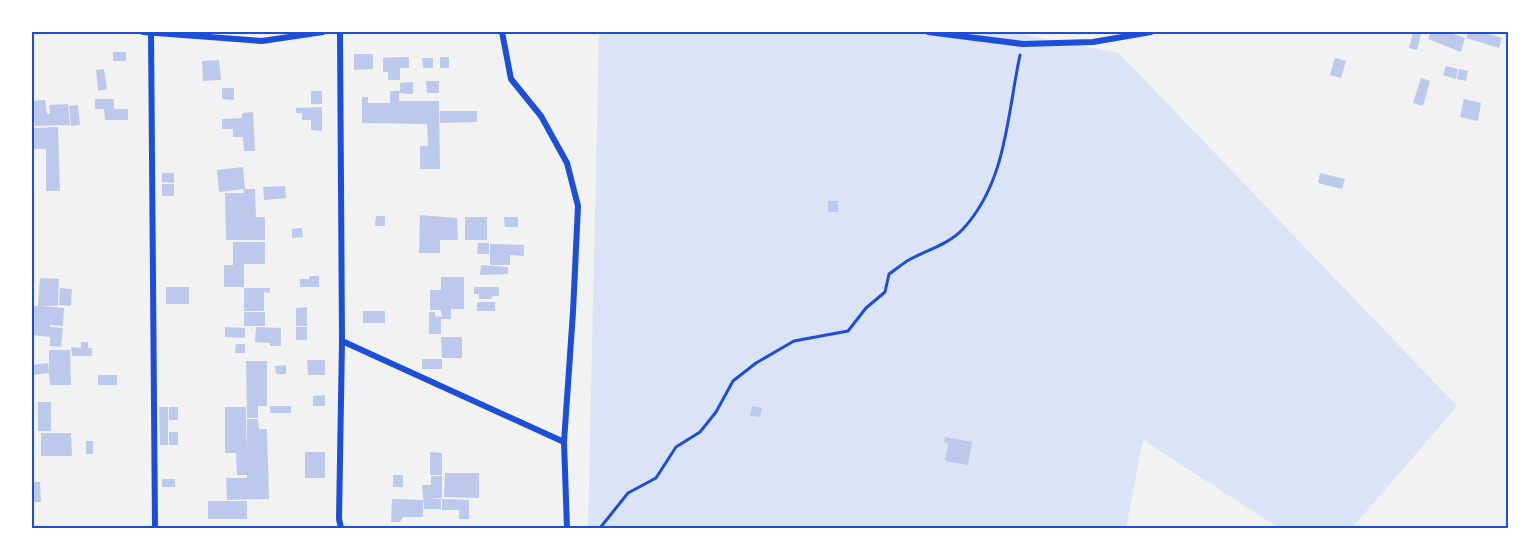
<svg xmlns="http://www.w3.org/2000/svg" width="1540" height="560" viewBox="0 0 1540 560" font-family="Lora,serif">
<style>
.green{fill:#dbe4f7}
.building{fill:#bdc9ec}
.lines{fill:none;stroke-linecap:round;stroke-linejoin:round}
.path{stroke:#1d4ed8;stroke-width:3}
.minor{stroke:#1d4ed8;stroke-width:6}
.neatline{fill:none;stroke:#1d4ed8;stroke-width:2}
</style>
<rect width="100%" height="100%" fill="#f2f2f2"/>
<path class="green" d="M599,32h410l110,21 338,353 -105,122h-73l-136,-88 -17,88h-538z"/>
<g class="building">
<path d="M1413,32l8,2 -4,16 -8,-2z"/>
<path d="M1431,32h16l18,6 -4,14 -33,-13z"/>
<path d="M1468,32h15l19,6 -3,10 -33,-10z"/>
<rect x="113" y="52" width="13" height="9"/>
<path d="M354,54h19v15l-19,1z"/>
<path d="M400,57h9v11h-9v12h-12v-8h-5v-14z"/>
<rect x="440" y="57" width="9" height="11"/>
<path d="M422,58h11v10h-10z"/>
<path d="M1335,58l11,3 -5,17 -11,-3z"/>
<path d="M219,60l2,20 -18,1 -1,-20z"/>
<path d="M1446,66l12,3 -2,10 -13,-4z"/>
<path d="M104,69l3,20 -9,2 -2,-21z"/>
<path d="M1459,69l9,2 -2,10 -9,-2z"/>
<path d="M1421,78l9,3 -7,25 -10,-3z"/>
<path d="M426,81h13v12h-12z"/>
<path d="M413,82v12l-14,-1v8h40l1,68h-20v-23h8l-1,-22 -65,-1v-26h6v6h22v-12h10v-8z"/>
<path d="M222,88h12v12l-12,-1z"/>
<rect x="311" y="91" width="11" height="13"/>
<path d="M95,99h19v10h14v11h-23l-1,-11h-9z"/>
<path d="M1464,99l17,4 -3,18 -18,-4z"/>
<path d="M45,100l2,14h3l-1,-9 19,-1 2,21 -35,1 -3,-25z"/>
<path d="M78,105l2,20 -9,1 -2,-20z"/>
<path d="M322,107v24l-11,-1v-10h-9v-7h-6v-5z"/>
<path d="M440,111h37v11l-37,1z"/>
<path d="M253,112l2,39h-11l-1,-14h-10v-8h-11v-10l20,-1v-5z"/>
<path d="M58,127l2,64h-14v-42h-14v-21z"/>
<path d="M243,167l2,22h10l1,28h9v23h-39l-1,-47h19v-4l-25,3 -2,-22z"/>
<path d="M162,173h12v10l-12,-1z"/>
<path d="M1320,173l25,6 -3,10 -24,-6z"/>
<rect x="162" y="184" width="12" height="12"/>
<path d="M285,186l1,12 -22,2 -1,-13z"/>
<rect x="828" y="201" width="10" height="11"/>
<path d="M420,215l37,3 1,22h-18v13h-21z"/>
<path d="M376,216h9v10h-10z"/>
<rect x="465" y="217" width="22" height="23"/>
<path d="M504,217h14v10h-13z"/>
<path d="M302,228l1,9 -11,1v-9z"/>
<path d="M233,242h32v22h-21v23h-20v-22h9z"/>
<path d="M478,243h11v11h-12z"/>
<path d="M490,244l34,1v11l-14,-1v10h-20z"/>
<path d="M481,265l27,2v7l-28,1z"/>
<path d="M309,276h10v11h-19v-8h9z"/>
<path d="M441,277h23v32h-13v10h-10v15h-12v-22h6v4l7,1 -1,-7h-11v-20h11z"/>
<path d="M40,278l19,1 -1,27h-17l23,2 -1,18 -13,-1v2l13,1 -2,19 -11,-1v-9l-18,-2v-29h6z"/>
<rect x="166" y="287" width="23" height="17"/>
<path d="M474,287h25v9h-7v3h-13v-5h-5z"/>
<path d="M60,288l12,1 -1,17 -12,-1z"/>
<path d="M244,288h26v5l-6,-1v19h-20z"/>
<rect x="477" y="302" width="18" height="9"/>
<path d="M307,307v19h-11v-18z"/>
<rect x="363" y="311" width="22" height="12"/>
<rect x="244" y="312" width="21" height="14"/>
<path d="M225,327l20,1v10l-20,-1z"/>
<path d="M256,327l25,1v18h-11v-3l-15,-1z"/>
<rect x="296" y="327" width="11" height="13"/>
<path d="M441,337h21v21h-20z"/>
<path d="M81,342h7v6h4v8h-20l-1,-9 10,1z"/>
<path d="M236,344h9v9h-10z"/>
<path d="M49,350h21l1,35h-21l-1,-12 -17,2v-10l16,-2 1,8z"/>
<rect x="422" y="359" width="20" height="10"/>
<path d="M307,360h18v15h-17z"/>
<path d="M246,361h21v45h-9v12h-11z"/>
<path d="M286,365v9h-10l-1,-8z"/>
<rect x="98" y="375" width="19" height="10"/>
<path d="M325,395v11h-12v-10z"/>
<rect x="38" y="402" width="13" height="29"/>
<rect x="270" y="406" width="21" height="7"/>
<path d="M752,406l10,2 -2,9 -10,-1z"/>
<path d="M159,407h9v38h-8z"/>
<rect x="169" y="407" width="9" height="13"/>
<path d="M225,407h21v46l1,-34h11l1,10h8l2,70 -42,1 -1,-22h21v-3h-10l-1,-22h-11z"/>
<rect x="169" y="432" width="9" height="13"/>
<path d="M41,433h30l1,23h-31z"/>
<path d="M945,437l27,5 -4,23 -23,-4 3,-18 -4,-1z"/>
<rect x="86" y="441" width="7" height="13"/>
<rect x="305" y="452" width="20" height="26"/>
<path d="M430,452l12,1v22h-12z"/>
<path d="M445,473h34v25l-35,-1z"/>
<rect x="393" y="475" width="10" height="12"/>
<path d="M431,476h11v22h-12l11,1v10h-17l-2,-24h9z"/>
<rect x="162" y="479" width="13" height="8"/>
<path d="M32,482h8l1,20h-9z"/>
<path d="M392,499l31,1v17h-20l-3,5h-9z"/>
<path d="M442,499l27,1v19h-10v-9h-17z"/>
<rect x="208" y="501" width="39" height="18"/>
</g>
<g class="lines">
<path class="path" d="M600,528l28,-35 28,-15 20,-31 24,-15 16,-20 17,-31 23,-18 38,-22 54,-10 18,-23 19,-16 4,-18c6,-4 12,-9 18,-13 19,-11 41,-16 56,-32 44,-48 44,-114 57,-174"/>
<g class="minor">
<path d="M143,32l119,9 61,-9"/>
<path d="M151,32l4,496"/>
<path d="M340,32l2,309 -3,178 2,9"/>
<path d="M502,32l9,47 30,37 26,47 11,43 -5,106 -9,130 3,86"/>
<path d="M928,32l95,12 70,-2 58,-10"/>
<path d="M342,341l222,101"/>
</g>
</g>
<rect width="1540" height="560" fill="none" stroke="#ffffff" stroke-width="66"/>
<rect x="33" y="33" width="1474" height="494" class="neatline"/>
</svg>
